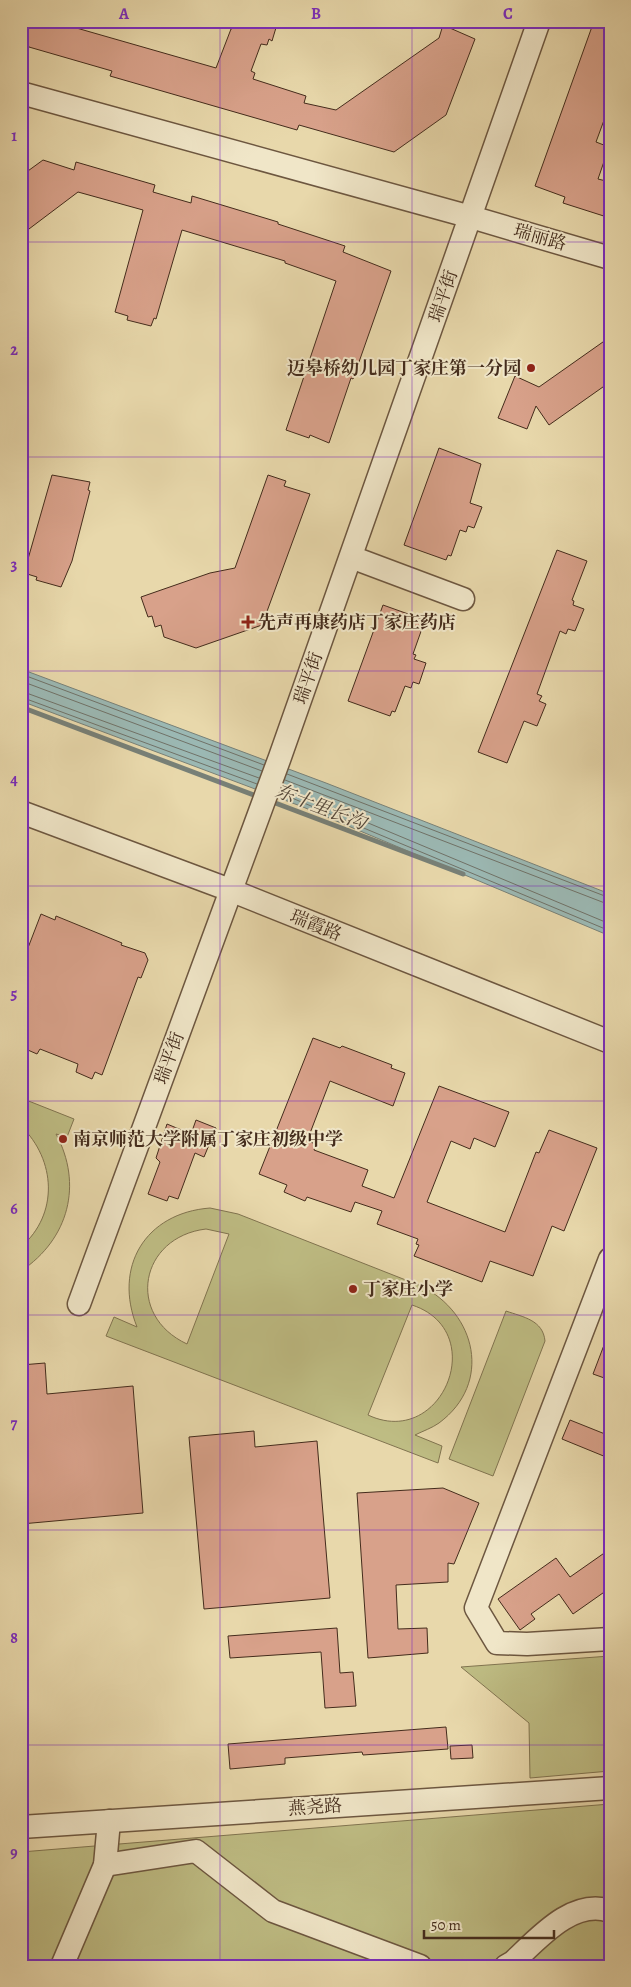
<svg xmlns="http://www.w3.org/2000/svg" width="631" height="1987" viewBox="0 0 631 1987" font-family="Alegreya,'Noto Serif SC',serif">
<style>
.green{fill:#bebc83;stroke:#817450;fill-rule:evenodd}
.water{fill:#9bb8b3;stroke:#788077}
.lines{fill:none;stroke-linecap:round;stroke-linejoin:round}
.shore{stroke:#707268;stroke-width:1}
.stream{stroke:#788077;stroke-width:5}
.building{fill:#d8a18a;stroke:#442c1c}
.minor-casing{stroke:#6d5740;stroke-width:25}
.minor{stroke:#f0e6c8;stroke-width:22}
.grid{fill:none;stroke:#7b2cbf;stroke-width:1;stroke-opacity:0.55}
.poi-dot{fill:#8f2418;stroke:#f0e6c8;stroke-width:2}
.labels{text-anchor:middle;stroke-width:4;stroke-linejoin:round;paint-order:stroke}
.street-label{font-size:18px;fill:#442c1c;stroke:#f0e6c8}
.poi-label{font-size:18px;font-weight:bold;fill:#442c1c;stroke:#f0e6c8;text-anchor:start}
.water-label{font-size:19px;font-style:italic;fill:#55483a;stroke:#f0e6c8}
.neatline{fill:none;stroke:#7b2cbf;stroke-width:2}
.grid-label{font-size:16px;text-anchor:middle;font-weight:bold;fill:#7b2cbf}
</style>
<rect width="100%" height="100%" fill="#e8d8ab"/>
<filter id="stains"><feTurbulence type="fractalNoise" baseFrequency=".004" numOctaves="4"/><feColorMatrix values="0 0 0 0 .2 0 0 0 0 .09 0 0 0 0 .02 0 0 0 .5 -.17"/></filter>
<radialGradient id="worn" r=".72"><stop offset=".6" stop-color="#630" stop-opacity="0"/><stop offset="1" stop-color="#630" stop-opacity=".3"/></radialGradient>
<g class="green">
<path d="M21,1098l53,21 -7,18 -11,-3c27,50 13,105 -35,137v-24c38,-33 35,-87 0,-121z"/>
<path d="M210,1208l28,6 183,72c55,27 72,97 18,137 -7,5 -16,8 -24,12l27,11 -4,17 -332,-127 8,-19 23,10c-24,-60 8,-114 73,-119zM206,1229l23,5 -42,110c-62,-29 -47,-107 19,-115zM412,1305c79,26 30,145 -44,110z"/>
<path d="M506,1311c17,6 37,9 39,30l-52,135 -44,-17z"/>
<path d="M610,1656v115l-80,7 -1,-55 -68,-56z"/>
<path d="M610,1804v162h-589v-114z"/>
</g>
<path class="water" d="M21,669l305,114 284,111v42l-307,-129 -282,-106z"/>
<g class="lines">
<g class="shore">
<path d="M21,674l243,91"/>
<path d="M21,681l241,90"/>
<path d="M21,691l238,87"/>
<path d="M21,697l236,87"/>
<path d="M287,774l323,124"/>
<path d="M285,780l325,125"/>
<path d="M282,787l328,137"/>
<path d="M280,793l330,138"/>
</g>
<g class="stream">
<path d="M21,707l238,90"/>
<path d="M270,801l193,73"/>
</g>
</g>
<g class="building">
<path d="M21,21h46l-1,4 150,43 15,-39 6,-3 2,-5h39l-6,20 -3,-2 -2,6 -6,-1 -10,27 4,2 -2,6 53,17 -2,7 32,7 103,-72 4,-13 32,14 -29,76 -52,37 -95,-27 -2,5 -187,-54 2,-5 -83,-24 -8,-12z"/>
<path d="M594,21h16v92l-3,-1 -11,30 13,5 -11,32 12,3v36l-47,-15 2,-6 -30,-11z"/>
<path d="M43,160l31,10 2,-8 79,23 -2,7 38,11 1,-7 86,26v2l67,22 -2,6 48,19 -38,108 -2,-1 -22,65 -19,-8 -1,3 -23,-8 50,-149 -51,-18v-2l-103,-31 -26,89 -2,-1 -3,8 -24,-6 1,-4 -13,-4 28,-102 -65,-18 -57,43v-59z"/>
<path d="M610,337v45l-61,43 -13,-19 -9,23 -29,-11 17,-42 24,11z"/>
<path d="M439,448l42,16 -11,39 12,4 -8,21 -6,-2 -2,6 -6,-2 -9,26 -3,-1 -2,5 -42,-15z"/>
<path d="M52,475l38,7 -2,8 2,1 -18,70 -11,26 -25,-7 1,-3 -13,-4z"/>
<path d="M268,475l18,6 -2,5 26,8 -48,131 -66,23 -32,-11 -3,-12 -6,2 -3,-11 -4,1 -7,-20 69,-24 25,-5z"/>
<path d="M557,550l30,11 -15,39 2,1 -1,4 11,4 -9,22 -7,-2 -2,5 -6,-3 -23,63 5,2 -3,5 7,3 -9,22 -13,-5 -17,42 -29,-11z"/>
<path d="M383,605l42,15 -12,34 3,1 -2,4 12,4 -7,21 -6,-2 -2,6 -6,-2 -10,26 -3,-1 -2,5 -42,-15z"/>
<path d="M41,914l14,6 1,-4 66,27 -1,2 24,8 3,7 -7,18 -3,-1 -36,98 -7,-3 -3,7 -16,-7 2,-8 -38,-15 -3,5 -16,-7v-96l5,2z"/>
<path d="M313,1038l27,10 2,-2 50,19 -1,3 14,5 -12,33 -63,-25 -23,60 9,3 -2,6 54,20 -6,16 32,12 45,-112 70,26 -14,35 -21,-9 -4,11 -19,-8 -24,61 78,30 31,-80 3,1 10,-23 48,18 -33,83 -12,-5 -19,50 -43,-15 -8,21 -68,-26 5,-11 -3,-1 2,-5 -41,-15 5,-13 -27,-9 -4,10 -44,-15 -2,4 -21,-9 3,-7 -28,-11z"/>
<path d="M196,1120l20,8 -12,29 -9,-4 -17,46 -9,-3 -2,5 -19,-7 12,-32 -4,-4 11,-34 24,10z"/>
<path d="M609,1332h1v48l-17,-6z"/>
<path d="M45,1363l2,31 86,-8 10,127 -122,11v-159z"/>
<path d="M570,1420l40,16v12l-4,9 -44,-18z"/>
<path d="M254,1431l1,16 62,-6 13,157 -126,11 -15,-172z"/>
<path d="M443,1488l36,15 -25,61 -6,-1v19l-52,3 2,44 29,-1 1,25 -60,5 -11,-165z"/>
<path d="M610,1549v39l-37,26 -14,-20 -28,20 4,5 -15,11 -22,-31 58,-41 14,19z"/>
<path d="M337,1628l3,45 13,-1 3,34 -31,2 -4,-56 -91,6 -2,-22z"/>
<path d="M446,1727l2,22 -85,6 -1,-3 -77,6v6l-55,5 -2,-25z"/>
<path d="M472,1745l1,13 -22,1 -1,-13z"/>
</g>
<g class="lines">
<g class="minor-casing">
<g id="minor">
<path d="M21,93l450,124 139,41"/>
<path d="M351,557l112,42"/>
<path d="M21,812l209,78 380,152"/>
<path d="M610,1259l-134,349 21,35 30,1 83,-5"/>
<path d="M79,1304l201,-547 259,-736"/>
<path d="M21,1827l589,-39"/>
<path d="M105,1865l91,-14 77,60 147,55"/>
<path d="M62,1966l43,-101 4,-44"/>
<path d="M506,1966l7,-4c24,-22 59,-64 97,-51"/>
</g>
</g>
<use href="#minor" class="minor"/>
</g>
<path class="grid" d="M220,21v1945M412,21v1945M21,242h589M21,457h589M21,671h589M21,886h589M21,1101h589M21,1315h589M21,1530h589M21,1745h589"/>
<g class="poi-dot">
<circle cx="531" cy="368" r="5"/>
<path d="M245.5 614.5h5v5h5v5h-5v5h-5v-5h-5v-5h5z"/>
<circle cx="63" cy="1139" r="5"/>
<circle cx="353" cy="1289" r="5"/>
</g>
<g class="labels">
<g class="street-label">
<text transform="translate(540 237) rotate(16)" y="6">瑞丽路</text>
<text transform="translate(443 296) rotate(-71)" y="6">瑞平街</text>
<text transform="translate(308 678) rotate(-71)" y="6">瑞平街</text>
<text transform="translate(316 925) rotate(22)" y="6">瑞霞路</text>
<text transform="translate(169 1058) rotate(-70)" y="6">瑞平街</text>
<text transform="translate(315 1807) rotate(-4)" y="6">燕尧路</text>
</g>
<g class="poi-label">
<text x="521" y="374" text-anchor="end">迈皋桥幼儿园丁家庄第一分园</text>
<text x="258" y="628">先声再康药店丁家庄药店</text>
<text x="73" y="1145">南京师范大学附属丁家庄初级中学</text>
<text x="363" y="1295">丁家庄小学</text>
</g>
<g class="water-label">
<text transform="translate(321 806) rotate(21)" y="7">东十里长沟</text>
</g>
</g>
<rect width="631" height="1987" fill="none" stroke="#e8d8ab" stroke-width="55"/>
<path d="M424 1930v8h130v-8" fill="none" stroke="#442c1c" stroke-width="2.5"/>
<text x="431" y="1930" font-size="15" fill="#442c1c" stroke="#f0e6c8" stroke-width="4" paint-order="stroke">50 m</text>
<rect x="28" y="28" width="576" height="1932" class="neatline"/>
<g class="grid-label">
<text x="124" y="19">A</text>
<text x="316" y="19">B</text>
<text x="508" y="19">C</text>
<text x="14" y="141">1</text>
<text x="14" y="355">2</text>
<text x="14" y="570">3</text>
<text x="14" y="785">4</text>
<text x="14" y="999">5</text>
<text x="14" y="1214">6</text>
<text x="14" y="1429">7</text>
<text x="14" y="1643">8</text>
<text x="14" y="1858">9</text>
</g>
<rect width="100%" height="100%" filter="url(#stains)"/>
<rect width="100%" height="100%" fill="url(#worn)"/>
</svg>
